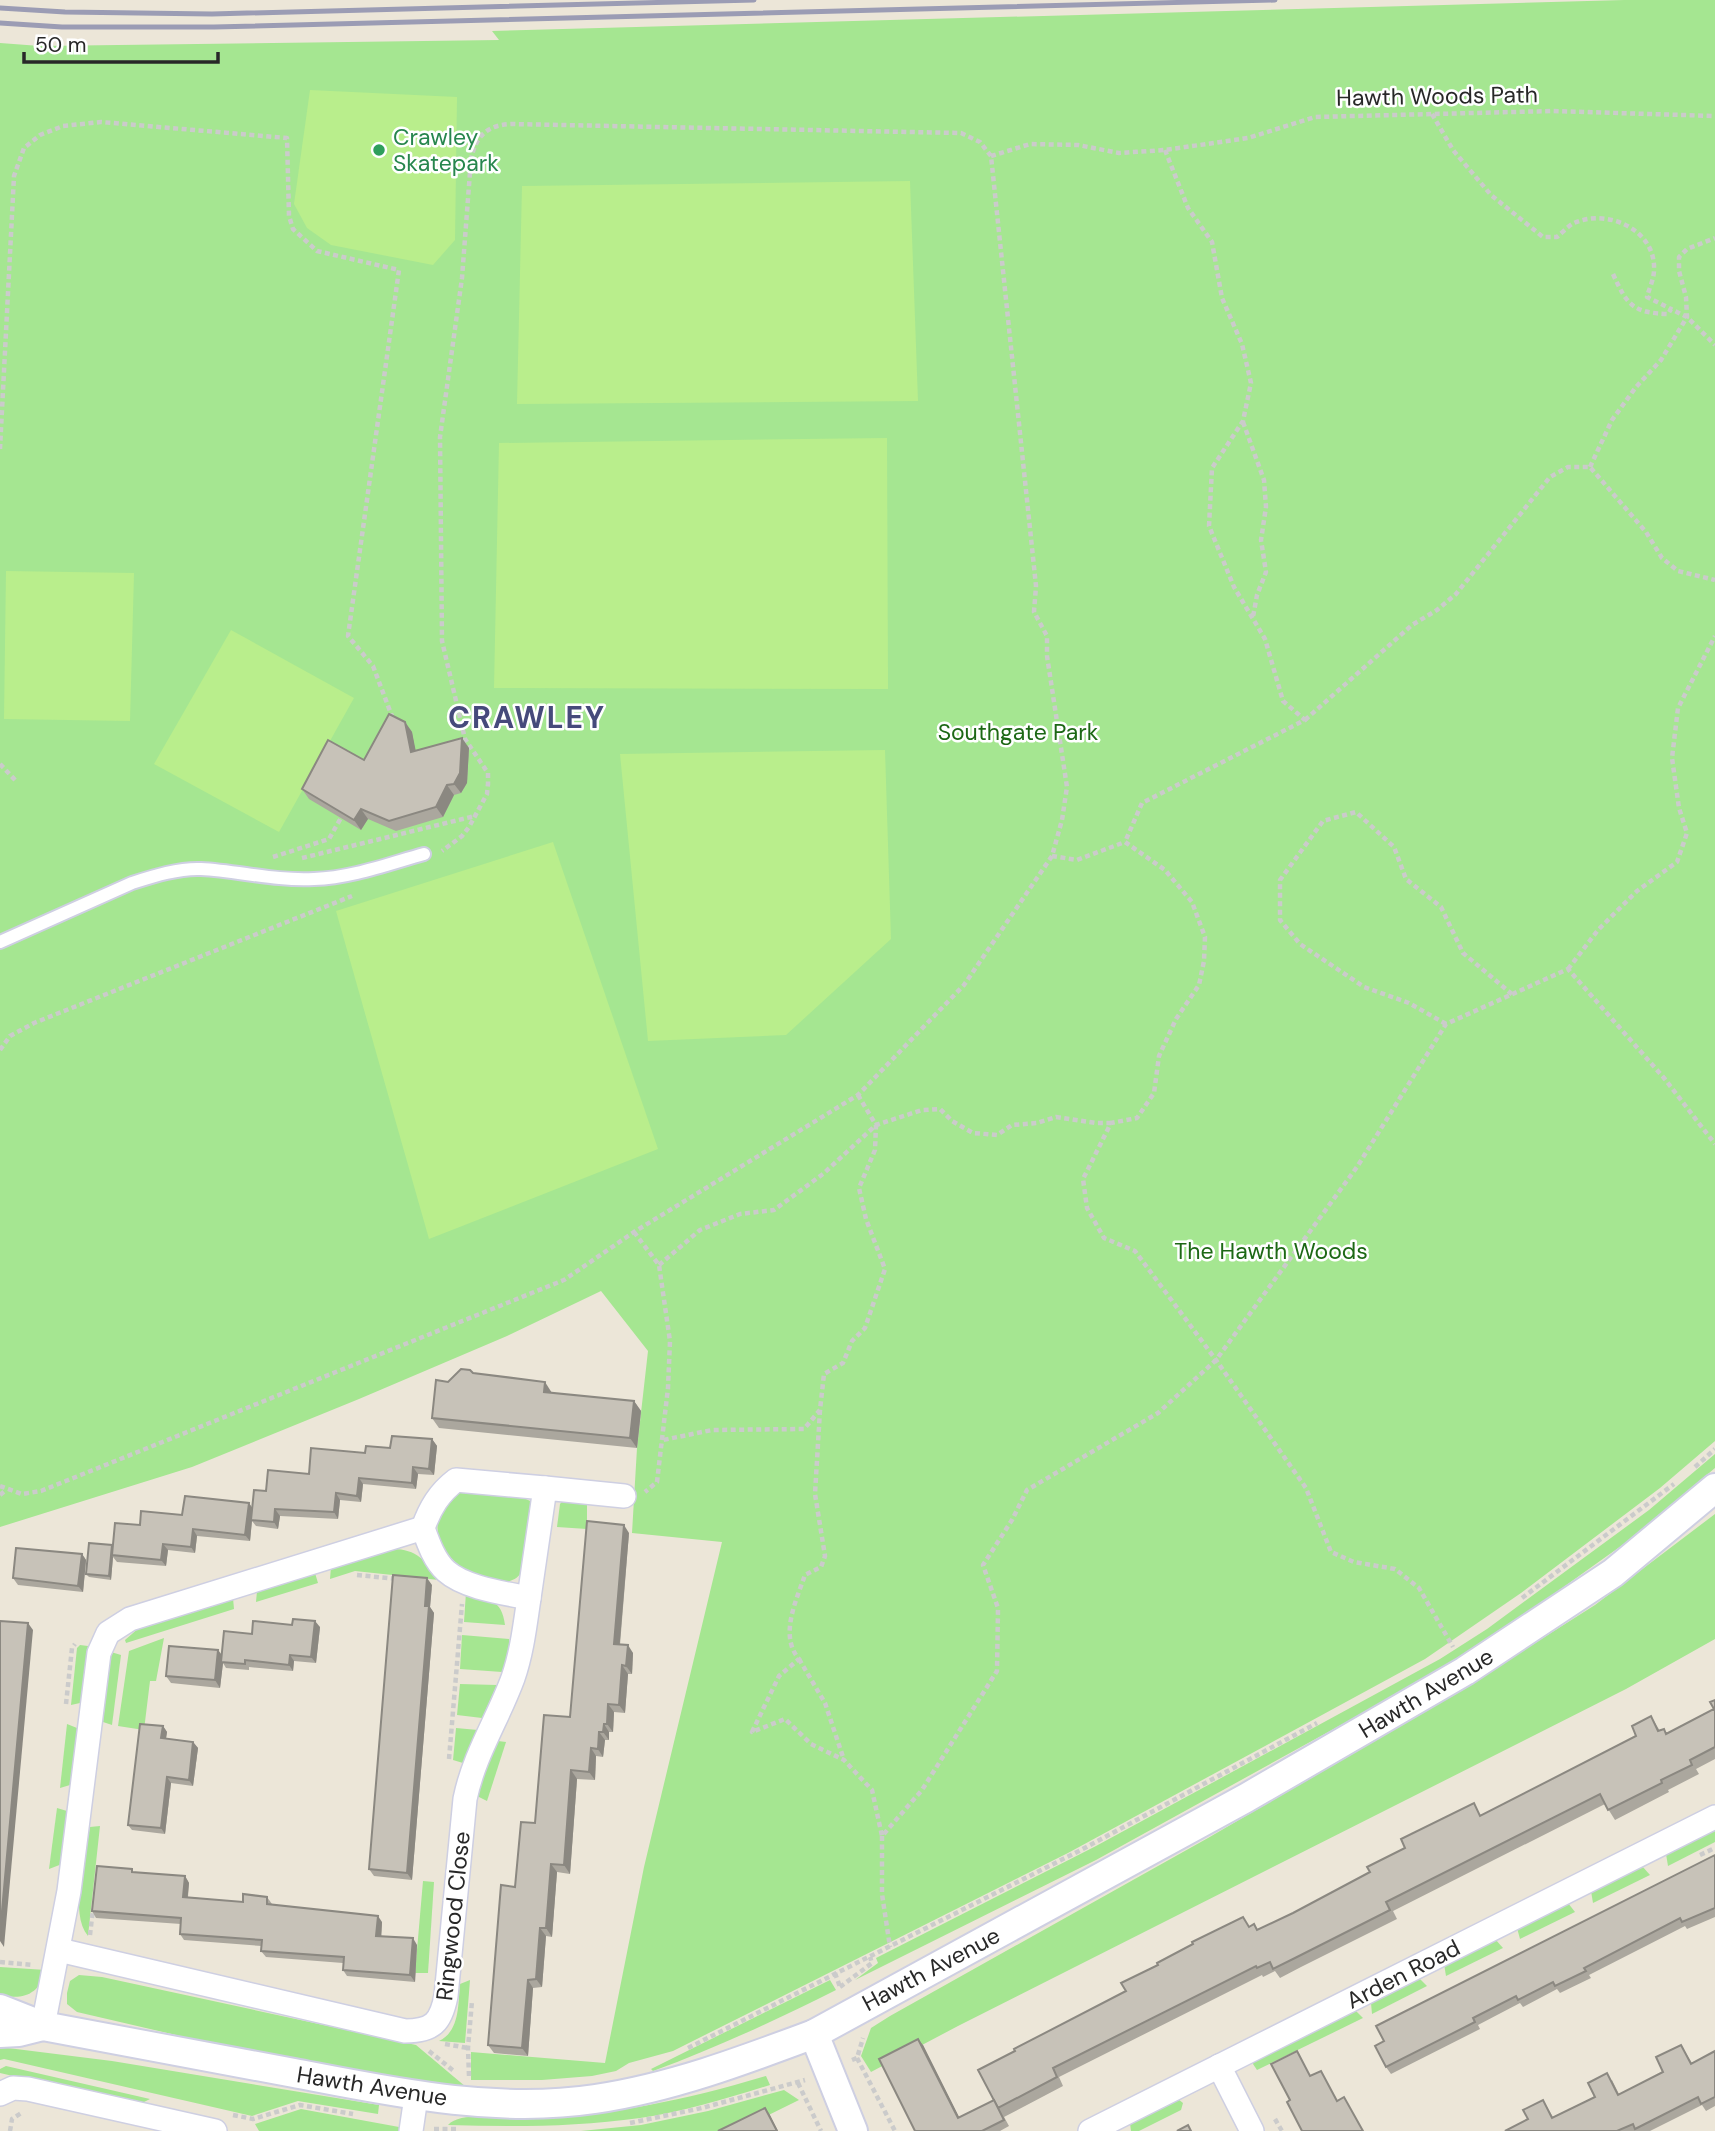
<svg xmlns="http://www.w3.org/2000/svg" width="1715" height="2131" viewBox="0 0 1715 2131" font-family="'DM Sans',sans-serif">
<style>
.green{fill:#a5e691}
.pitch{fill:#b9ee8c}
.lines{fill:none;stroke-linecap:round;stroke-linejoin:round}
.service-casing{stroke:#cecfe2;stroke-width:16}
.minor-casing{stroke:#cecfe2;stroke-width:26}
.tertiary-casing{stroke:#cecfe2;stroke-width:32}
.path{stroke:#cbcbcb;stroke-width:4.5;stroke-dasharray:5 3.5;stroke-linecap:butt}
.service{stroke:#fff;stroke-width:12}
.minor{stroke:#fff;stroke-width:23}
.tertiary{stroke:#fff;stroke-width:28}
.rail{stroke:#9b9cb4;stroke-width:5}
.wall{fill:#aba79e}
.shaded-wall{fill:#8b8881}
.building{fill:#c7c2b8;stroke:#8b8881;stroke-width:2}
.leisure-dot{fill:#2e9e5b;stroke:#fff;stroke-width:2.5}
.labels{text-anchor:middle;stroke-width:5;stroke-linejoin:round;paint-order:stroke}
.street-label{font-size:23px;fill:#282828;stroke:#fff}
.leisure-label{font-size:23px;fill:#27864d;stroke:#fff;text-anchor:start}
.park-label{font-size:23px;fill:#1d6815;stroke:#fff}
.district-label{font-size:30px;font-weight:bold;letter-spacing:2px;fill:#464a7b;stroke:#fff}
</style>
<rect width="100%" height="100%" fill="#ece6d8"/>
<g class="green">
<path d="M1624,0h91v1441l-55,47 -139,105 -96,66 -357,194 -395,198 -44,12 -13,8 -24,5 -50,4h-71v-28l134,11 39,-196 78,-325 -90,-9 5,-85 11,-97 -47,-60 -94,45 -148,63 -167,68 -192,60v-1484l40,3 459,-6 -7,-9z"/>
<path d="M1715,1454v14l-87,73 -143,102 -95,55 -294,162 -241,120 23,-17 -2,-5 220,-112 344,-187 47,-30 162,-119z"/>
<path d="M460,1491l62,6 8,4 3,9 -10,59c-16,42 -134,-26 -63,-78z"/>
<path d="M565,1498l22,2v29l-30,-2 3,-23z"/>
<path d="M1715,1514v125l-89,50 -668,337 -87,46 -10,-16 10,-28 19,-12 318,-178 240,-140 147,-93z"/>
<path d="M393,1549c23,0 34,12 46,31l-84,-9 -25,8 1,-12z"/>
<path d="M315,1573l3,10 -62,19 1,-11z"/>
<path d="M466,1592c22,7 36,7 39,33l-41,-3z"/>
<path d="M233,1598l1,11 -108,34 -1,-3 15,-13z"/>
<path d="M462,1635l47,4 1,13 -8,20 -42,-3z"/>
<path d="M164,1638l-8,43h-6l-6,49 -26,-4 11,-75z"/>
<path d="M80,1645l8,1 -6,51 -2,6 -9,2 6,-57z"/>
<path d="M111,1652l10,3 -9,70 -9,-3z"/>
<path d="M460,1684l37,1 -15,33 -25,-3z"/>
<path d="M67,1724l10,4 2,4 -6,48 -3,5 -10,3z"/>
<path d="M456,1728l22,2 -15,33 -10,-3z"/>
<path d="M498,1741l8,1 -19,59 -10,-5 5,-21z"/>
<path d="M57,1808l10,3 2,4 -7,49 -13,5z"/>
<path d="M100,1826l-12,110c-19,-23 -3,-80 2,-109z"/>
<path d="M1715,1829v13l-47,24 -2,-12z"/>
<path d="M1642,1866l8,9 -57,28 -2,-12z"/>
<path d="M423,1881l11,1 -6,91h-13z"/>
<path d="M1568,1903l7,9 -55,27 -3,-11z"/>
<path d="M1495,1939l8,9 -57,28 -2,-12z"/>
<path d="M0,1967l46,3c-7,25 -23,30 -46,25z"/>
<path d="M79,1975l23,2 314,68 50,42 -111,-15 -93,-17 -185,-43 -10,-8v-11l3,-12z"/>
<path d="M1419,1978l8,8 -55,28 -1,-11z"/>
<path d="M470,1980l-5,63 -26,-2c21,-10 19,-37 21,-57z"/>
<path d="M830,1980l6,10c-60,30 -120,58 -183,81l-2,-2z"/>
<path d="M1355,2010l8,8 -106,52 -4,-6 1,-4z"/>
<path d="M0,2047l112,14 267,44 -1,9 -80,-13 -46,15 -248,-57 -4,1z"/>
<path d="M6,2066l144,33 -12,6 -138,-32v-4z"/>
<path d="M766,2076l4,9c-42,13 -86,27 -130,33 -64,9 -128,9 -192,7 14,-15 59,-6 79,-6 82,-3 160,-19 239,-43z"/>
<path d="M784,2090l15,10 -63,31h-155l60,-6 67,-14z"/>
<path d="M1178,2099l5,4 -2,7 -42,21h-8l-1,-8z"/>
<path d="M301,2109l98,18v4h-140l-4,-7z"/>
</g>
<g class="pitch">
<path d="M310,90l147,7 -2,143 -22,25 -102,-20 -24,-17 -13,-24z"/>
<path d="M910,181l8,220 -401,3 5,-218z"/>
<path d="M887,438l1,251 -394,-1 5,-245z"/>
<path d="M6,571l128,2 -4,148 -126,-2z"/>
<path d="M231,630l123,68 -75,134 -125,-68z"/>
<path d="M885,750l6,189 -105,96 -138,6 -28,-287z"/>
<path d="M553,842l105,307 -229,90 -93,-328z"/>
</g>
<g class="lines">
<g class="service-casing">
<path id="service" d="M0,942l132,-59c22,-7 47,-15 69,-14 38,2 74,12 113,10 37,-1 74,-15 110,-25"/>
</g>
<g class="minor-casing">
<g id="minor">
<path d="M529,1598l16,-110 79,8"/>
<path d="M59,1950l346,81c28,0 36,-9 41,-35l19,-197c9,-44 33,-80 48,-121 9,-26 12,-53 16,-80 -25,-5 -64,-10 -83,-27 -12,-11 -18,-29 -23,-43 7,-20 16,-35 33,-48l89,8"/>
<path d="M43,2026l26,-135 30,-238 9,-20 22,-14 293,-91"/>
<path d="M1219,2066l33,65"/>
<path d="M0,2094l13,-6 15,1 187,42"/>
<path d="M411,2131l5,-34"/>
<path d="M1090,2131l625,-314"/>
</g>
</g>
<g class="tertiary-casing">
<g id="tertiary">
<path d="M0,2009l43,17c84,16 168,32 251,47 99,19 200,41 301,26 75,-11 147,-38 219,-65l432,-236 219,-127 148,-98 102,-85"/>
<path d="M0,2033l19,-1 24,-6"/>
<path d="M814,2034l39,97"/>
</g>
</g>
<g class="path">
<path d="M1432,114l21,36 38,45 52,42h14c5,-4 11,-11 17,-14 34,-15 82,7 80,47 0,9 -5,19 -7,27l24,12"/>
<path d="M1165,150l23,58 24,34 10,56 20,46 9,39 -8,38 -31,47 -3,58 25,61 31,52 18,62 22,19 -163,83 -17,39 40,28 27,32 13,35 -1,24 -5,24 -23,34 -17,37 -5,37 -17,25 -26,5 -28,56 4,29 17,30 31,13 81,109 90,128 25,64 23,10 41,7 24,19 34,59"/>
<path d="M991,156l39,-12 48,1 41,8 46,-3 83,-12 67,-21 237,-6 163,5"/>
<path d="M1613,274c14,31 20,39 55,40l3,-5 16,8 28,28"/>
<path d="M1243,422l21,58 2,27 -5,33 5,32 -9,23 -4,22"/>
<path d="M0,449l14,-273 10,-28 16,-13 23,-9 38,-4 186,16 2,78 4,13 24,22 82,19 -51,366 25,30 20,53"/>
<path d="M1590,467l22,-47 24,-33 25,-27 26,-43 -1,-20 -7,-26v-14l8,-8 28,-11"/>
<path d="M1305,720l107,-95 25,-15 19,-16 94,-117 18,-10h22l56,65 16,26 16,13 37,9"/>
<path d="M0,764l16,17"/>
<path d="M1052,856l25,4 48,-18"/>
<path d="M273,857l56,-18 13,-23"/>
<path d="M302,858l173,-42"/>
<path d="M1568,969l30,-39 39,-39 40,-29 10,-29 -8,-25 -7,-50 6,-50 37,-72"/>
<path d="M1446,1024l-37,-21 -45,-16 -64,-43 -20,-24v-40l43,-59 33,-9 38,35 12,32 35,28 22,46 50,42"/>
<path d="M0,1050l10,-14 24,-13 318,-127"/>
<path d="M858,1095l18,30 46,-15 18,-1 12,12 21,12 24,2 15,-10 25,-2 19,-6 40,6h15"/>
<path d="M634,1232l25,33 11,76 -2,47 -11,94 -12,10"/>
<path d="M659,1265l41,-35 40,-16 34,-4 49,-36 53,-49 -1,25 -16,38 7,31 19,50 -20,59 -13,13 -9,22 -19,11 -4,36 -16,19 -92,1 -49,10"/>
<path d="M820,1410l-5,84 10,62 -4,11 -16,8c-9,26 -26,61 -6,84l-20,17 -27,56 33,-13 26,25 33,16 28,30 10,46 40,-46 75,-119 1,-63 -15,-43 29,-45 15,-30 131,-77 58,-53 141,-193 89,-143 122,-55 96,109 51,66"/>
<path d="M1695,1467l20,-18"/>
<path d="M0,1486l22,8 19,-3 523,-211 70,-48 224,-137 106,-110 88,-129 10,-36 5,-33 -20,-131v-20l-13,-24 2,-26 -45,-430 -11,-14 -19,-9 -450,-9c-24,1 -35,12 -40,35l-9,119 -22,159 2,204 23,98 23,34v11l-1,10 -18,33 -7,9 -20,15"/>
<path d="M0,1495l6,-5"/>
<path d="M357,1575l40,4"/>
<path d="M1522,1598l152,-114"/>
<path d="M799,1659l26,44 19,57"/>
<path d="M66,1704l6,-56 3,-4"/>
<path d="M449,1759l13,-155"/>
<path d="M882,1836v58l8,53"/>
<path d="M1700,1855l15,-7"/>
<path d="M90,1935l3,-26"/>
<path d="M0,1962l33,3"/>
<path d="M835,1973l5,14"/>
<path d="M840,1987l32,-24 -2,-6"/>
<path d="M445,2044l23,4"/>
<path d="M688,2048l391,-197 238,-128"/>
<path d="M429,2051l26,21"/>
<path d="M857,2058l38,73"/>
<path d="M852,2060l5,-2 6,-20"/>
<path d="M469,2076l-1,-28 4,-47"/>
<path d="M798,2083l23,48"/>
<path d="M233,2115l20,4 47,-14 53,9"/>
<path d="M1275,2119l7,12"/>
<path d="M630,2123l72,-15 103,-28"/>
<path d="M434,2129h23"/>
<path d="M10,2131l2,-12 11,-7"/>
</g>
<use href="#service" class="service"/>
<use href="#minor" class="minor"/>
<use href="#tertiary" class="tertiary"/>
<g class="rail">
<path d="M0,8l65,4 147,2 542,-14"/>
<path d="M0,23l62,4h152l1061,-27"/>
</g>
</g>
<g class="wall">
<path d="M405,722l7,10 3,19 54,-3 -2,35 -6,10 -7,2 -11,22 -47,14 -28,-12 -7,11 -52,-31 -7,-10 62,-29z"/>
<path d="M473,1373l79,20 82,8 7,10 -4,37 -198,-20 -7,-10 16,-36z"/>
<path d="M432,1439l5,7 -3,29 -16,-1 -2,15 -53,-5 -2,18 -21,-2 -2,19 -58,-3 -2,13 -22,-3 -4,-5 -2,20 -53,-5 -2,17 -27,-3 -2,16 -49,-4 -4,-5 -2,23 -22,-3 -3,-3 27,-27 27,-22 42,-10 67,-12 3,5 14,-17 43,-17 56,-21z"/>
<path d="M629,1533l-9,112 13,8 -1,21h-4l-3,39 -11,-1 -1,20h-4v8h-4l-2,17 -7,-1 -1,24 -18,-1 -7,95 -13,-2 -5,65 -6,-1 -4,51 -9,1 -5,68 -34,-3 -6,-8 27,-158 20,-64z"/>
<path d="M82,1554l4,6 -3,32 -65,-7 -5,-7z"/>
<path d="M432,1585l-2,22 4,6 -22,267 -38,-4 -5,-7z"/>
<path d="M320,1627l-4,36 -22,-2 -1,10 -44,-4v3l-23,-2 -3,-5 -3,25 -49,-5 -5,-7 52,-26 4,5 30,-21z"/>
<path d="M1715,1700v59l-19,10 3,5 -31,16 1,2 -54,28 -10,-16 -212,107 4,8 -96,48 -21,11 -5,-7 -12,6 -1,-2 -203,102 4,9 -59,31 -1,-2 6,11 -9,5h-85l8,-86 36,72 35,-17 256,-174 4,-2 4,6 35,-17 343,-177 15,-20 9,15 7,2 47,-24z"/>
<path d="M163,1726l4,6 -1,7 27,3 5,6 -5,38 -22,-3 -6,51 -33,-4 -4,-5z"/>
<path d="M1715,1855v62l-28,12 -2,-3 -96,49 2,3 -31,15 -3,-4 -34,18 -3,-4 -42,22 2,4 -89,45 -5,-7z"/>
<path d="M135,1872l50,4 4,7 -1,14 55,5 24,-5 5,7 110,18 -1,14 36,9 -2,37 -68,-6 -4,-6v-7l-77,-6 -5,-6 1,-5 -78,-6 -4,-6 1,-10 -85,-6 -4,-7z"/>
<path d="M1681,2045l11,18 23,-12v55l-9,5 -4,-6 -52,26h-145l23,-12 15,-19 10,17 42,-20 17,-17 7,14 44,-22z"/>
</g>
<g class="shaded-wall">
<path d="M405,722l7,10 6,30 -7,-10z"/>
<path d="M462,738l7,10 -2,35 -6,10 -7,-9z"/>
<path d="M447,785l7,10 -11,22 -7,-10z"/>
<path d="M361,809l7,10 -7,11 -7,-10z"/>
<path d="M545,1382l7,11 -8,-1z"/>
<path d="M634,1401l7,10 -4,37 -7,-10z"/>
<path d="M432,1439l5,7 -3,29 -5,-6z"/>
<path d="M413,1467l5,7 -2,15 -4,-6z"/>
<path d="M359,1478l4,6 -2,18 -4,-6z"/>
<path d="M336,1493l4,7 -2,19 -4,-7z"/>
<path d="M249,1503l4,6 -3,32 -5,-6z"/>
<path d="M275,1509l5,7 -2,13 -4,-7z"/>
<path d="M624,1525l5,8 -10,119 -5,-8z"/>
<path d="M193,1529l4,7 -2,17 -4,-6z"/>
<path d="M163,1544l5,6 -2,16 -5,-6z"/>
<path d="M112,1545l2,4 -2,6 1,2 -2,23 -2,-4z"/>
<path d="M82,1554l4,6 -3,32 -5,-6z"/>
<path d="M427,1578l5,7 -2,22 4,6 -22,267 -5,-7z"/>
<path d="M315,1621l5,6 -4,36 -5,-6z"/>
<path d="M28,1623l5,7 -29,317 -4,-6v-8z"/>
<path d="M628,1645l5,8 -1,21 -6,-8z"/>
<path d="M218,1650l5,7 -2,5 2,1 -3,25 -5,-8z"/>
<path d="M290,1655l4,6 -1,10 -4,-6z"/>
<path d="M622,1665l6,9 -3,39 -6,-8z"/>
<path d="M608,1704l6,8 -1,20 -6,-8z"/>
<path d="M604,1724l5,8v8l-6,-8z"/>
<path d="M163,1726l4,6 -2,12 -4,-6z"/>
<path d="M599,1732l6,8 -2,17 -5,-8z"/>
<path d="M193,1742l5,6 -5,38 -4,-6z"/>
<path d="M591,1748l5,8 -1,24 -6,-8z"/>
<path d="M571,1770l6,9 -7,95 -6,-9z"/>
<path d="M167,1777l4,6 -6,51 -4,-6z"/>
<path d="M551,1864l6,8 -5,65 -6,-9z"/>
<path d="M185,1876l4,7 -2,20 -4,-6z"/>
<path d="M378,1916l4,6 -1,20 -5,-6z"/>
<path d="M540,1928l6,8 -4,51 -6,-8z"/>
<path d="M413,1938l4,7 -2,37 -5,-7z"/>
<path d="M528,1980l5,8 -5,68 -6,-8z"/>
<path d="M918,2039l5,6 40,80 -5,-7z"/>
<path d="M765,2108l5,7 8,16h-1z"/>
</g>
<g class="building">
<path d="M389,714l16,8 6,30 51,-14 -2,35 -6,11 -7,1 -11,22 -47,14 -28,-12 -7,11 -52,-31 26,-49 36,20z"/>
<path d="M461,1369l9,1 3,3 72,9 -1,10 90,9 -4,37 -198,-20 4,-38 12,2z"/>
<path d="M392,1436l40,3 -3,30 -16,-2 -1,16 -53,-5 -2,18 -21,-3 -2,19 -59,-3 -1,13 -23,-2 3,-30 12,1 2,-21 41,4 2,-26 54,5 1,-7 24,2z"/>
<path d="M185,1496l64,7 -4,32 -52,-6 -2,18 -28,-3 -2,16 -49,-5 3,-32 25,2 1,-14 41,4z"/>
<path d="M587,1521l37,4 -10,119 14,1 -2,21 -4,-1 -3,40 -11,-1 -1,20h-3l-1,8h-4l-1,17 -7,-1 -2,24 -18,-2 -7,95 -13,-1 -5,64h-6l-4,51 -8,1 -6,68 -34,-3 13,-160 14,2 6,-65 14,1 9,-108 26,2z"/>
<path d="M89,1543l23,2 -3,31 -23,-2z"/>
<path d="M16,1548l66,6 -4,32 -65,-8z"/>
<path d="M393,1575l34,3 -2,28h4l-22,267 -38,-4z"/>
<path d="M293,1619l22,2 -4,36 -21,-2 -1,10 -44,-5v4l-24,-2 3,-31 28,3 1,-13 39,4z"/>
<path d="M0,1621l28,2 -28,310z"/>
<path d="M169,1646l49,4 -3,30 -49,-4z"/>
<path d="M1715,1700v47l-25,13 2,5 -31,15 1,3 -54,27 -8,-16 -214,108 4,8 -95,48 -22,11 -3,-7 -13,6 -1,-2 -203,102 4,9 -59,31 -20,-38 37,-19 -1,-2 112,-58 -5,-8 37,-18 -1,-2 36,-19 -1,-2 51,-25 6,10 5,-3 3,6 36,-17 77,-41 -3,-5 38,-19 -4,-9 73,-36 6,13 156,-80 -4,-10 19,-10 7,15 6,-2 2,5 48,-25 -4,-7z"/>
<path d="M140,1724l23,2 -2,12 32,4 -4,38 -22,-3 -6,51 -33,-3z"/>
<path d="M1715,1855v53l-33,14 -2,-4 -96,50 2,3 -31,15 -2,-4 -35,18 -2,-4 -43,22 2,4 -89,45 -11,-21 9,-5 -8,-15z"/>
<path d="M97,1866l35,3v3l53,4 -2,21 60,5v-8l24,3v7l111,12 -2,20 37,2 -3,37 -67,-5 1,-13 -83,-6 1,-11 -82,-6 1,-16 -89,-7z"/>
<path d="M918,2039l40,79 36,-18 10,20 -22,11h-67l-36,-72z"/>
<path d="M1681,2045l10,19 24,-13v46l-14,7 -3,-7 -63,32 -2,-5 -16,7h-112l23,-12 -5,-9 20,-10 9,18 43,-21 -7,-14 19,-10 11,22 45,-23 -7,-15z"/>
<path d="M1297,2051l13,25 11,-5 16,30 7,-4 19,34h-61l-15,-29 3,-2 -19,-36z"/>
<path d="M765,2108l12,23h-59z"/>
<path d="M1188,2125l3,6h-14z"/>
</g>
<circle class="leisure-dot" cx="379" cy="150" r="7"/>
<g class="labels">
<g class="street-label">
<text transform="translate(1437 96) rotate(-1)" y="8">Hawth Woods Path</text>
<text transform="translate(1426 1693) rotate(-31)" y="8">Hawth Avenue</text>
<text transform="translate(453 1916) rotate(-84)" y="8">Ringwood Close</text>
<text transform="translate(931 1969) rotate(-28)" y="8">Hawth Avenue</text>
<text transform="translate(1403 1974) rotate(-27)" y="8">Arden Road</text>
<text transform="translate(372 2086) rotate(9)" y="8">Hawth Avenue</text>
</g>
<g class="leisure-label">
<text x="393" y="145">Crawley<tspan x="393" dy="26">Skatepark</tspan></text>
</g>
<g class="park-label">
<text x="1018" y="740">Southgate Park</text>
<text x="1271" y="1259">The Hawth Woods</text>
</g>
<g class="district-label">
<text x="527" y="728">CRAWLEY</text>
</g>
</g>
<path d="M24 52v10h194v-10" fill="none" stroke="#282828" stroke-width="3.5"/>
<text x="35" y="52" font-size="21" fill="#282828" stroke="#ffffff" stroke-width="5" paint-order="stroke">50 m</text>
</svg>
